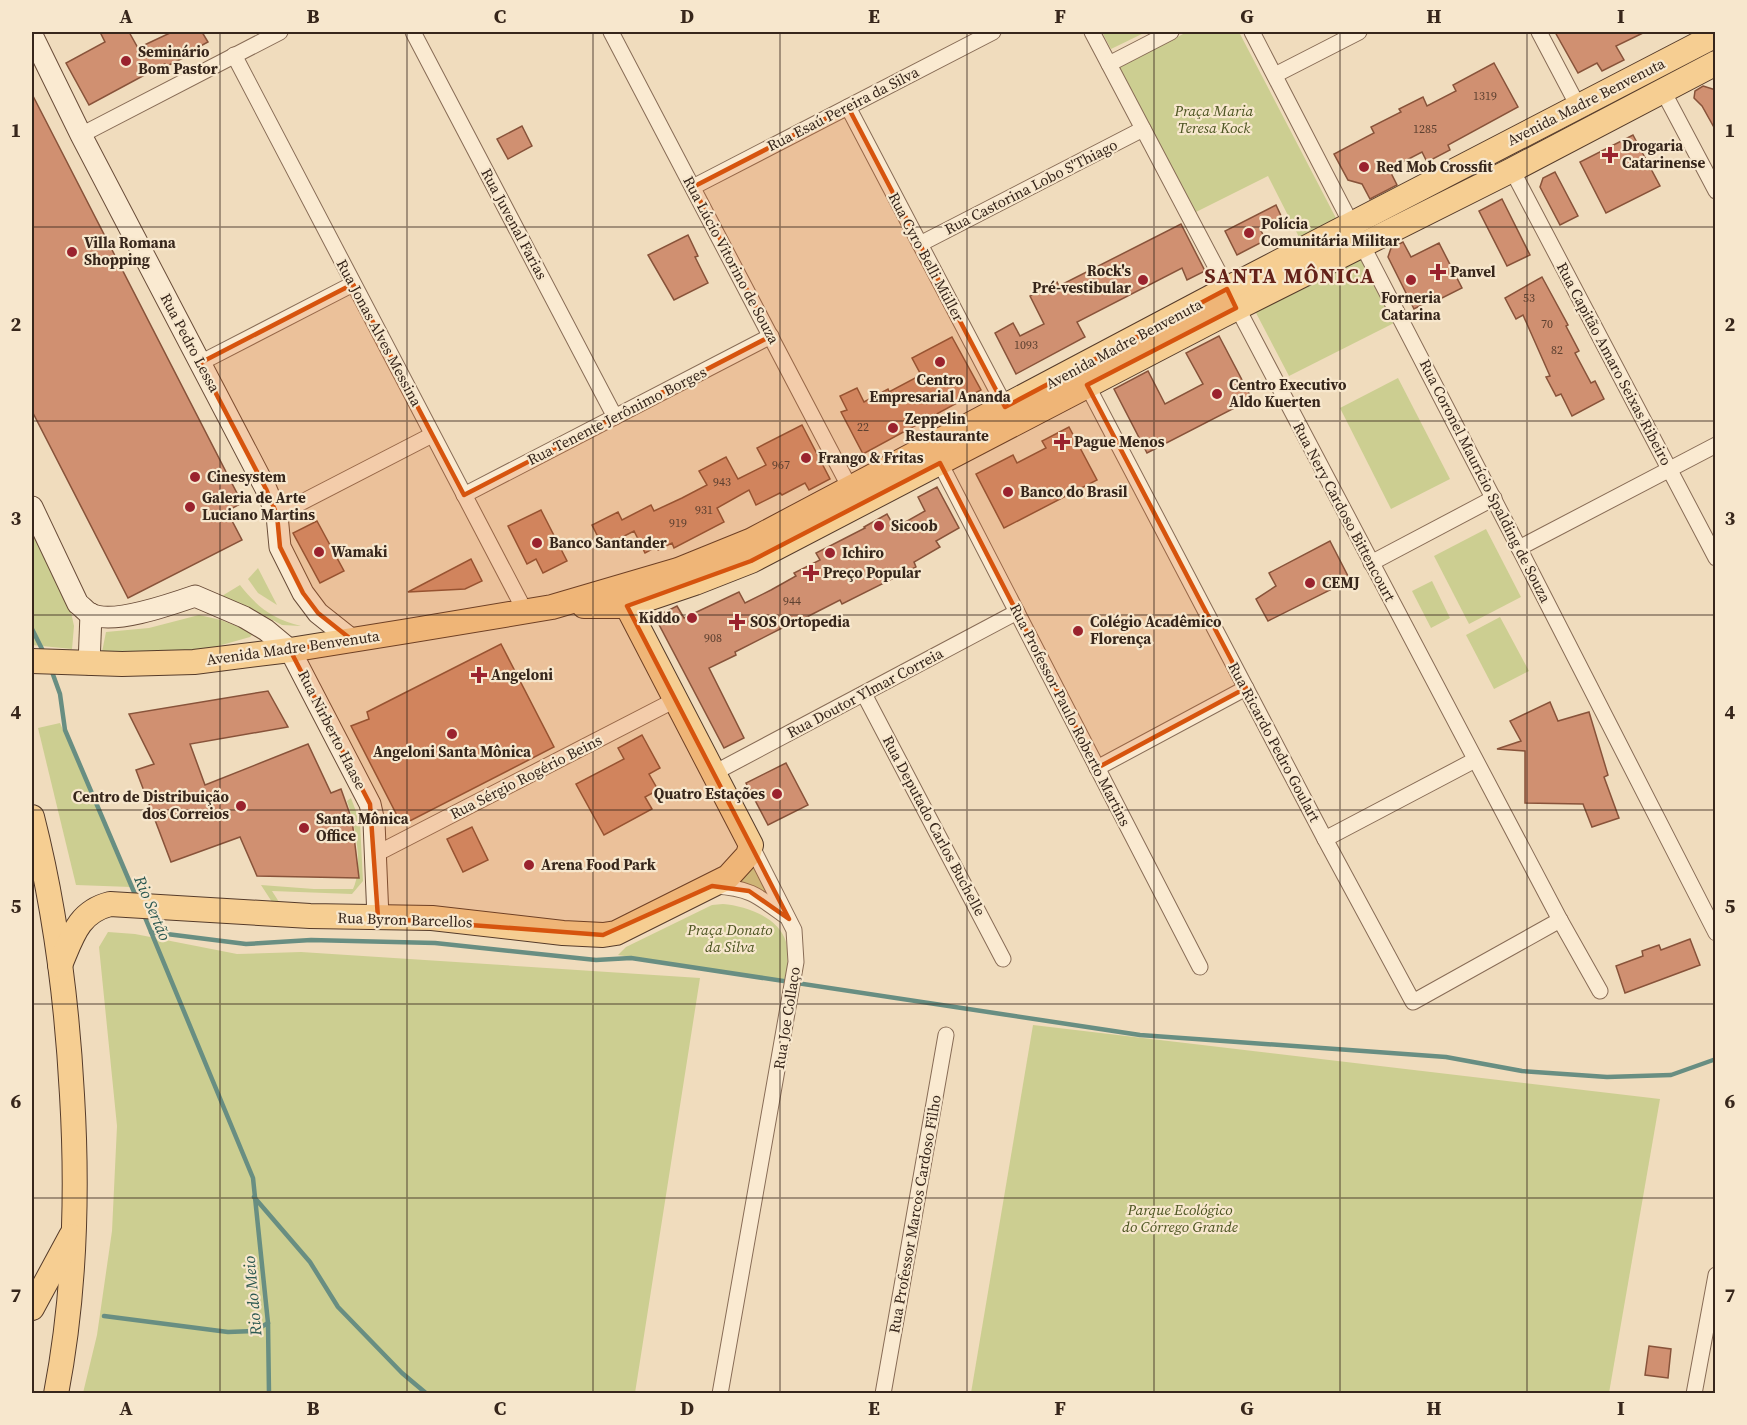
<svg xmlns="http://www.w3.org/2000/svg" width="1747" height="1425" viewBox="0 0 1747 1425" font-family="'Source Serif 4',serif">
<style>
.green{fill:#ccce91}
.lines{fill:none;stroke-linecap:round;stroke-linejoin:round}
.stream{stroke:#688e82;stroke-width:4.5}
.building{fill:#d09071;stroke:#88533a;stroke-width:1.5}
.street-casing{stroke:#886c56;stroke-width:17}
.secondary-casing{stroke:#6a4d39;stroke-width:23}
.primary-casing{stroke:#553b2a;stroke-width:26}
.street{stroke:#faead1;stroke-width:15}
.secondary{stroke:#faead1;stroke-width:21}
.primary{stroke:#f6ce92;stroke-width:24}
.marked{fill:#d6540e;fill-opacity:0.2;stroke:#d6540e;stroke-width:4.5;stroke-linejoin:round}
.grid{fill:none;stroke:#37261b;stroke-width:1.5;stroke-opacity:0.55}
.poi-dot{fill:#9a232e;stroke:#f7e7cd;stroke-width:2}
.labels{text-anchor:middle;stroke-width:4.5;stroke-linejoin:round;paint-order:stroke}
.number-label{font-size:12px;fill:#5d4030}
.poi-label{font-size:15px;font-weight:bold;fill:#37261b;stroke:#f7e7cd;text-anchor:start}
.street-label{font-size:15px;fill:#37261b;stroke:#f7e7cd}
.park-label{font-size:15px;font-style:italic;fill:#4c5421;stroke:#f7e7cd}
.water-label{font-size:16px;font-style:italic;fill:#295750;stroke:#f7e7cd}
.district-label{font-size:21px;font-weight:bold;letter-spacing:1.5px;fill:#652219;stroke:#f7e7cd}
.neatline{fill:none;stroke:#37261b;stroke-width:2}
.grid-label{font-size:20px;text-anchor:middle;font-weight:bold;fill:#37261b}
</style>
<rect width="100%" height="100%" fill="#f0dcbd"/>
<g class="green">
<path d="M1102,32h44l-35,17z"/>
<path d="M1187,32h52l99,190 -37,19 -33,-65 -76,38 -75,-146z"/>
<path d="M1360,257l34,66 -105,53 -34,-65z"/>
<path d="M1398,378l52,101 -59,30 -51,-101z"/>
<path d="M1486,529l35,68 -52,27 -35,-68z"/>
<path d="M32,532l37,71 5,23 -2,23 -40,-4z"/>
<path d="M258,568l19,37 -19,-12 -10,-14z"/>
<path d="M1432,581l18,37 -19,10 -19,-37z"/>
<path d="M240,585c17,22 33,34 61,41l-19,-1 -42,-22 -23,-4z"/>
<path d="M199,615l22,5 33,13 -4,4 -53,15 -96,5 5,-25 43,-4z"/>
<path d="M1500,617l29,54 -35,18 -28,-54z"/>
<path d="M60,723l71,164 -55,-2 -38,-157z"/>
<path d="M351,798l9,24 3,59 -11,13 -80,-3 7,11h-7l-11,-17 53,4h39c11,-22 2,-65 -6,-88z"/>
<path d="M752,860l20,37 -43,-14z"/>
<path d="M723,904c23,2 56,13 63,38 3,13 1,27 1,39l-169,-26 8,-8 86,-42z"/>
<path d="M108,932l27,2 102,20 64,-2 399,26 -65,415h-552l14,-58 15,-104 5,-105 -18,-179z"/>
<path d="M1033,1025l627,74 -51,294h-638z"/>
</g>
<g class="lines">
<g class="stream">
<path d="M32,629l12,24"/>
<path d="M51,669l9,25 5,36 72,169"/>
<path d="M144,915l109,263 15,145 1,71"/>
<path d="M151,932l95,12 65,-4 124,3 161,17 35,-2 509,77 306,22 76,14 85,6 64,-2 45,-16"/>
<path d="M254,1197l56,65 28,45 64,66 25,21"/>
<path d="M104,1316l124,16 26,-1 14,-8"/>
</g>
</g>
<g class="building">
<path d="M100,32h29l9,16 34,-16h30l6,10 -24,13 1,2 -18,9 -2,-2 -76,41 -23,-42 39,-21z"/>
<path d="M1555,32h90l-29,14 8,14 -22,11 -5,-8 -19,10z"/>
<path d="M1494,63l24,44 -70,38 2,5 -23,12 -5,-10 -33,17 8,16 -27,14 -8,-15 -14,-4 -14,-26 40,-21 -3,-6 30,-15 -2,-3 24,-12 4,9 29,-15 -3,-6z"/>
<path d="M1703,86l13,4v41l-14,-25 -8,-8 1,-7z"/>
<path d="M32,94l210,409 -15,8 15,29 -114,58 -96,-187z"/>
<path d="M522,126l10,20 -24,13 -11,-20z"/>
<path d="M1633,135l27,51 -54,27 -26,-51z"/>
<path d="M1555,172l23,44 -18,9 -20,-38 3,-9z"/>
<path d="M1502,199l28,56 -23,11 -28,-55z"/>
<path d="M1276,205l6,13 -22,11 6,11 -29,15 -12,-24z"/>
<path d="M1181,224l24,47 -18,9 -5,-12 -105,54 8,15 -69,37 -21,-41 18,-10 7,13 24,-12 -14,-28 27,-14 2,4z"/>
<path d="M688,235l10,21 -3,1 13,26 -34,17 -26,-45z"/>
<path d="M1403,242l8,15 28,-14 23,45 -24,12 -2,-3 -22,12 -26,-52 3,-9z"/>
<path d="M1542,277l26,48 -2,1 13,25 -4,2 16,30 4,-2 9,18 -32,17 -11,-22 -5,2 -10,-19 4,-1 -27,-61 -7,4 -11,-21z"/>
<path d="M1219,336l33,63 -105,54 -33,-64 34,-18 17,33 38,-20 -17,-31z"/>
<path d="M952,337l29,53 -118,64 -22,-42 6,-2 -7,-14 17,-8 7,14 24,-13 1,3 32,-17 -9,-17z"/>
<path d="M802,425l28,54 -21,11 -4,-7 -23,12 -2,-2 -24,12 -7,-15 -32,18 7,14 -50,26 -2,-5 -14,7 -2,-3 -11,6 -11,-22 -31,16 -11,-22 26,-13 4,8 29,-15 3,6 28,-13 25,-13 -8,-14 27,-14 12,22 28,-14 -9,-17z"/>
<path d="M1069,427l28,53 -93,48 -28,-54 37,-19 4,8 29,-15 -4,-7z"/>
<path d="M937,487l22,41 -23,13 4,6 -26,15 2,5 -74,37 -2,-4 -51,26 -1,-1 -53,27 1,3 -27,13 35,70 -20,10 -69,-131 22,-11 7,12 55,-26 6,11 26,-13 25,-14 -2,-3 26,-13 -4,-7 49,-25 -1,-1 23,-13 8,14 30,-17 -7,-14z"/>
<path d="M541,510l26,51 -24,12 -7,-14 -9,5 -19,-38z"/>
<path d="M317,521l27,50 -24,12 -27,-50z"/>
<path d="M1330,541l20,39 -82,41 -12,-22 20,-13 -7,-13z"/>
<path d="M471,559l11,22 -17,8 -57,3z"/>
<path d="M501,644l53,103 -152,78 -51,-99 18,-7 -2,-7z"/>
<path d="M268,691l20,36 -98,17 15,41 103,-41 23,49 10,-4 11,31 7,58 -102,-2 -17,-39 -69,25 -35,-92 18,-6 -25,-50z"/>
<path d="M1550,702l8,19 31,-9 19,63 -4,2 15,41 -27,9 -9,-23 -58,-1v-52l-28,-2 24,-8 -11,-20z"/>
<path d="M642,735l18,33 -11,6 9,16 -13,7 7,12 -48,26 -28,-51 48,-25 -6,-11z"/>
<path d="M786,763l22,42 -40,20 -22,-42z"/>
<path d="M472,827l16,33 -25,12 -16,-33z"/>
<path d="M1690,939l10,26 -75,28 -9,-27 27,-10 -1,-5 17,-6 2,5z"/>
<path d="M1649,1346l22,3 -3,29 -23,-3z"/>
</g>
<g class="lines">
<g class="street-casing">
<g id="street">
<path d="M413,32l202,385"/>
<path d="M611,32l239,456"/>
<path d="M1092,32l468,888 40,71"/>
<path d="M1252,32l267,516 197,385"/>
<path d="M1539,32l39,74"/>
<path d="M234,55l291,556"/>
<path d="M1109,64l62,-32"/>
<path d="M1275,75l84,-43"/>
<path d="M1663,91l53,100"/>
<path d="M848,107l157,299"/>
<path d="M81,135l199,-103"/>
<path d="M1512,170l204,388"/>
<path d="M693,187l300,-155"/>
<path d="M920,244l223,-115"/>
<path d="M200,363l153,-79"/>
<path d="M1087,385l238,454 88,163 147,-82"/>
<path d="M940,463l260,504"/>
<path d="M464,495l307,-159"/>
<path d="M277,515l155,-80"/>
<path d="M1519,548l197,-103"/>
<path d="M1371,563l123,-65"/>
<path d="M864,694l139,265"/>
<path d="M1097,768l149,-80"/>
<path d="M714,773l303,-161"/>
<path d="M1325,839l150,-79"/>
<path d="M376,854l299,-154"/>
<path d="M715,886c34,2 42,9 69,29"/>
<path d="M720,1394l76,-432 -2,-32 -43,-85"/>
<path d="M883,1394l63,-359"/>
<path d="M1694,1394l22,-119"/>
</g>
</g>
<g class="secondary-casing">
<g id="secondary">
<path d="M32,35l49,100 185,354 11,26 3,32 23,46 15,20 34,27"/>
<path d="M32,507l46,97c4,2 7,7 11,9 21,13 83,-9 106,-17l49,21 22,13 24,20 80,154 4,18 4,96"/>
<path d="M89,664l2,-50"/>
</g>
</g>
<g class="primary-casing">
<g id="primary">
<path d="M584,606h43l68,-23 56,-22 470,-245 291,-146 204,-107"/>
<path d="M32,661l90,3 72,-2 96,-12 118,-19 144,-24 126,-37 74,-30 459,-243 505,-262"/>
<path d="M32,817c23,90 35,185 40,278 6,100 3,200 -16,299"/>
<path d="M60,965c12,-28 18,-53 50,-61l200,12 122,2 131,15 40,2 13,-2 112,-56 20,-22 3,-10 -124,-239"/>
<path d="M32,1308l39,-72"/>
</g>
</g>
<use href="#street" class="street"/>
<use href="#secondary" class="secondary"/>
<use href="#primary" class="primary"/>
</g>
<path class="marked" d="M848,107l157,300 222,-118 9,19 -149,77 159,303 -149,80 -157,-305 -189,98 -124,45 162,313 -40,-28 -37,-5 -109,49 -225,-17 -8,-114 -80,-154 62,-10 -34,-27 -15,-20 -23,-46 -3,-32 -11,-26 -66,-126 153,-79 111,211 307,-159 -78,-149z"/>
<path class="grid" d="M220,32v1362M407,32v1362M593,32v1362M780,32v1362M967,32v1362M1154,32v1362M1340,32v1362M1527,32v1362M32,227h1684M32,421h1684M32,615h1684M32,810h1684M32,1004h1684M32,1198h1684"/>
<g class="poi-dot">
<circle cx="126" cy="61" r="6"/>
<path d="M1607 146h6v6h6v6h-6v6h-6v-6h-6v-6h6z"/>
<circle cx="1364" cy="167" r="6"/>
<circle cx="1249" cy="233" r="6"/>
<circle cx="72" cy="252" r="6"/>
<path d="M1435 263h6v6h6v6h-6v6h-6v-6h-6v-6h6z"/>
<circle cx="1143" cy="280" r="6"/>
<circle cx="1411" cy="280" r="6"/>
<circle cx="940" cy="362" r="6"/>
<circle cx="1217" cy="394" r="6"/>
<circle cx="893" cy="428" r="6"/>
<path d="M1059 433h6v6h6v6h-6v6h-6v-6h-6v-6h6z"/>
<circle cx="806" cy="458" r="6"/>
<circle cx="195" cy="477" r="6"/>
<circle cx="1008" cy="492" r="6"/>
<circle cx="190" cy="507" r="6"/>
<circle cx="879" cy="526" r="6"/>
<circle cx="537" cy="543" r="6"/>
<circle cx="319" cy="552" r="6"/>
<circle cx="830" cy="553" r="6"/>
<path d="M808 564h6v6h6v6h-6v6h-6v-6h-6v-6h6z"/>
<circle cx="1310" cy="583" r="6"/>
<circle cx="692" cy="618" r="6"/>
<path d="M734 613h6v6h6v6h-6v6h-6v-6h-6v-6h6z"/>
<circle cx="1078" cy="631" r="6"/>
<path d="M476 666h6v6h6v6h-6v6h-6v-6h-6v-6h6z"/>
<circle cx="452" cy="734" r="6"/>
<circle cx="777" cy="794" r="6"/>
<circle cx="241" cy="806" r="6"/>
<circle cx="304" cy="828" r="6"/>
<circle cx="529" cy="865" r="6"/>
</g>
<g class="labels">
<g class="number-label">
<text x="1485" y="100">1319</text>
<text x="1425" y="133">1285</text>
<text x="1529" y="302">53</text>
<text x="1547" y="328">70</text>
<text x="1026" y="349">1093</text>
<text x="1557" y="354">82</text>
<text x="863" y="431">22</text>
<text x="781" y="469">967</text>
<text x="722" y="486">943</text>
<text x="704" y="514">931</text>
<text x="678" y="527">919</text>
<text x="792" y="605">944</text>
<text x="713" y="642">908</text>
</g>
<g class="poi-label">
<text x="138" y="57">Seminário<tspan x="138" dy="17">Bom Pastor</tspan></text>
<text x="1622" y="151">Drogaria<tspan x="1622" dy="17">Catarinense</tspan></text>
<text x="1376" y="172">Red Mob Crossfit</text>
<text x="1261" y="229">Polícia<tspan x="1261" dy="17">Comunitária Militar</tspan></text>
<text x="84" y="248">Villa Romana<tspan x="84" dy="17">Shopping</tspan></text>
<text x="1131" y="276" text-anchor="end">Rock's<tspan x="1131" dy="17">Pré-vestibular</tspan></text>
<text x="1450" y="277">Panvel</text>
<text x="1411" y="303" text-anchor="middle">Forneria<tspan x="1411" dy="17">Catarina</tspan></text>
<text x="940" y="385" text-anchor="middle">Centro<tspan x="940" dy="17">Empresarial Ananda</tspan></text>
<text x="1229" y="390">Centro Executivo<tspan x="1229" dy="17">Aldo Kuerten</tspan></text>
<text x="905" y="424">Zeppelin<tspan x="905" dy="17">Restaurante</tspan></text>
<text x="1074" y="447">Pague Menos</text>
<text x="818" y="463">Frango &amp; Fritas</text>
<text x="207" y="482">Cinesystem</text>
<text x="1020" y="497">Banco do Brasil</text>
<text x="202" y="503">Galeria de Arte<tspan x="202" dy="17">Luciano Martins</tspan></text>
<text x="891" y="531">Sicoob</text>
<text x="549" y="548">Banco Santander</text>
<text x="331" y="557">Wamaki</text>
<text x="842" y="558">Ichiro</text>
<text x="823" y="578">Preço Popular</text>
<text x="1322" y="588">CEMJ</text>
<text x="680" y="623" text-anchor="end">Kiddo</text>
<text x="750" y="627">SOS Ortopedia</text>
<text x="1090" y="627">Colégio Acadêmico<tspan x="1090" dy="17">Florença</tspan></text>
<text x="491" y="680">Angeloni</text>
<text x="452" y="757" text-anchor="middle">Angeloni Santa Mônica</text>
<text x="765" y="799" text-anchor="end">Quatro Estações</text>
<text x="229" y="802" text-anchor="end">Centro de Distribuição<tspan x="229" dy="17">dos Correios</tspan></text>
<text x="316" y="824">Santa Mônica<tspan x="316" dy="17">Office</tspan></text>
<text x="541" y="870">Arena Food Park</text>
</g>
<g class="street-label">
<text transform="translate(1586 102) rotate(-27)" y="5">Avenida Madre Benvenuta</text>
<text transform="translate(843 109) rotate(-27)" y="5">Rua Esaú Pereira da Silva</text>
<text transform="translate(1031 187) rotate(-27)" y="5">Rua Castorina Lobo S'Thiago</text>
<text transform="translate(514 224) rotate(62)" y="5">Rua Juvenal Farias</text>
<text transform="translate(926 257) rotate(62)" y="5">Rua Cyro Belli Müller</text>
<text transform="translate(731 260) rotate(62)" y="5">Rua Lúcio Vitorino de Souza</text>
<text transform="translate(379 333) rotate(62)" y="5">Rua Jonas Alves Messina</text>
<text transform="translate(190 343) rotate(62)" y="5">Rua Pedro Lessa</text>
<text transform="translate(1124 344) rotate(-28)" y="5">Avenida Madre Benvenuta</text>
<text transform="translate(1614 364) rotate(62)" y="5">Rua Capitão Amaro Seixas Ribeiro</text>
<text transform="translate(617 416) rotate(-27)" y="5">Rua Tenente Jerônimo Borges</text>
<text transform="translate(1485 481) rotate(63)" y="5">Rua Coronel Maurício Spalding de Souza</text>
<text transform="translate(1344 512) rotate(62)" y="5">Rua Nery Cardoso Bittencourt</text>
<text transform="translate(293 648) rotate(-8)" y="5">Avenida Madre Benvenuta</text>
<text transform="translate(865 693) rotate(-28)" y="5">Rua Doutor Ylmar Correia</text>
<text transform="translate(1070 715) rotate(63)" y="5">Rua Professor Paulo Roberto Martins</text>
<text transform="translate(332 730) rotate(63)" y="5">Rua Nirberto Haase</text>
<text transform="translate(1274 742) rotate(62)" y="5">Rua Ricardo Pedro Goulart</text>
<text transform="translate(526 777) rotate(-27)" y="5">Rua Sérgio Rogério Beins</text>
<text transform="translate(934 826) rotate(62)" y="5">Rua Deputado Carlos Buchelle</text>
<text transform="translate(405 920) rotate(2)" y="5">Rua Byron Barcellos</text>
<text transform="translate(787 1018) rotate(-81)" y="5">Rua Joe Collaço</text>
<text transform="translate(915 1214) rotate(-80)" y="5">Rua Professor Marcos Cardoso Filho</text>
</g>
<g class="park-label">
<text x="1214" y="116">Praça Maria<tspan x="1214" dy="17">Teresa Kock</tspan></text>
<text x="730" y="935">Praça Donato<tspan x="730" dy="17">da Silva</tspan></text>
<text x="1180" y="1215">Parque Ecológico<tspan x="1180" dy="17">do Córrego Grande</tspan></text>
</g>
<g class="water-label">
<text transform="translate(153 908) rotate(67)" y="6">Rio Sertão</text>
<text transform="translate(252 1296) rotate(-95)" y="6">Rio do Meio</text>
</g>
<g class="district-label">
<text x="1290" y="283">SANTA MÔNICA</text>
</g>
</g>
<rect width="1747" height="1425" fill="none" stroke="#f7e7cd" stroke-width="66"/>
<rect x="33" y="33" width="1681" height="1359" class="neatline"/>
<g class="grid-label">
<text x="126" y="23">A</text>
<text x="313" y="23">B</text>
<text x="500" y="23">C</text>
<text x="687" y="23">D</text>
<text x="874" y="23">E</text>
<text x="1060" y="23">F</text>
<text x="1247" y="23">G</text>
<text x="1434" y="23">H</text>
<text x="1621" y="23">I</text>
<text x="16" y="137">1</text>
<text x="1730" y="137">1</text>
<text x="16" y="331">2</text>
<text x="1730" y="331">2</text>
<text x="16" y="525">3</text>
<text x="1730" y="525">3</text>
<text x="16" y="719">4</text>
<text x="1730" y="719">4</text>
<text x="16" y="913">5</text>
<text x="1730" y="913">5</text>
<text x="16" y="1108">6</text>
<text x="1730" y="1108">6</text>
<text x="16" y="1302">7</text>
<text x="1730" y="1302">7</text>
<text x="126" y="1415">A</text>
<text x="313" y="1415">B</text>
<text x="500" y="1415">C</text>
<text x="687" y="1415">D</text>
<text x="874" y="1415">E</text>
<text x="1060" y="1415">F</text>
<text x="1247" y="1415">G</text>
<text x="1434" y="1415">H</text>
<text x="1621" y="1415">I</text>
</g>
</svg>
